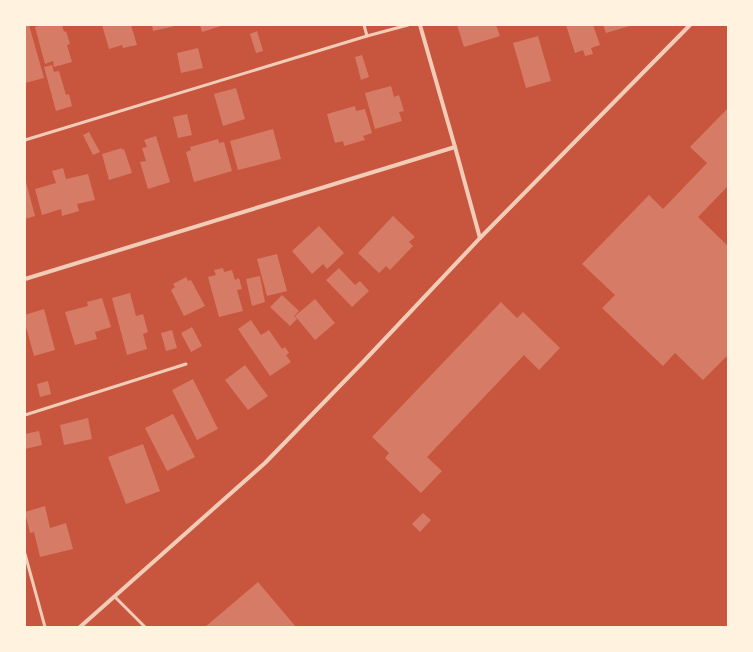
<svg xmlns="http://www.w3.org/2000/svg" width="753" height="652" viewBox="0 0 753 652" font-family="'Work Sans',sans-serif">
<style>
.building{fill:#d67c66}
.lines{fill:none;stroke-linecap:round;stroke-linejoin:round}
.service{stroke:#f1ccb7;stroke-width:3}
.minor{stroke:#f1ccb7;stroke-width:4}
</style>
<rect width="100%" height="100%" fill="#c8553d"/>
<g class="building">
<path d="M25,25h4l15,53 -19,5z"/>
<path d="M41,25h21l2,7 2,-1 4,13 -3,1 5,17 -18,5 -1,-6 -8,3 -10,-37z"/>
<path d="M102,25h29l6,20 -14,3 -1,-3 -13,4z"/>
<path d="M152,25h23v1l-22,5z"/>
<path d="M200,25h24l-22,7z"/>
<path d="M457,25h39l4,11 -36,11z"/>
<path d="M566,25h27l7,20 -9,3 2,6 -8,2 -2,-6 -8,3z"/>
<path d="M603,25h30l-27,8z"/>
<path d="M257,31l6,20 -7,2 -6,-19z"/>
<path d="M538,36l13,45 -25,7 -13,-45z"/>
<path d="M198,48l5,20 -22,5 -4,-20z"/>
<path d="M362,55l7,22 -8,3 -6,-23z"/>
<path d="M52,65l2,7 5,-1 7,24 3,-1 3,12 -16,5 -12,-44z"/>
<path d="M391,86l3,11 5,-2 5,16 -5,1 3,9 -27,8 -10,-36z"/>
<path d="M236,88l9,31 -22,7 -9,-32z"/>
<path d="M355,106l1,5 9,-2 7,24 -9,3 2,4 -21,6 -1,-5 -8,2 -8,-29z"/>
<path d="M728,108v78l-30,31 30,29v109l-25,25 -28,-27 -12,13 -61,-58 13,-13 -33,-31 67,-69 14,14 44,-46 -17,-16z"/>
<path d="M187,114l5,21 -14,3 -5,-21z"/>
<path d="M273,129l8,30 -43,11 -8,-29z"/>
<path d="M89,132l11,20 -7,3 -10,-20z"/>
<path d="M156,136l14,46 -22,7 -8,-27 6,-1 -4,-13 5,-1 -3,-7z"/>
<path d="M218,139l1,4 5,-1 8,29 -38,11 -8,-30 5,-2 -1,-3z"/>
<path d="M122,148v2l2,-1 8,24 -23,7 -7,-26z"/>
<path d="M63,168l3,11 22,-5 7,26 -18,4 2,7 -17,5 -1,-7 -19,6 -7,-26 21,-6 -4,-12z"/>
<path d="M25,178l10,38 -10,3z"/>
<path d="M393,216l22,21 -6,5 4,4 -23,24 -4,-4 -7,7 -21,-20z"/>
<path d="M319,226l25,27 -17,16 -4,-5 -11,10 -20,-23z"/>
<path d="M277,254l10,37 -20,5 -10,-37z"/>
<path d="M223,268l1,4 8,-2 3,10 4,-2 3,11 -5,1 6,21 -24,6 -11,-40 8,-2 -2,-5z"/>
<path d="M339,268l16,17 5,-4 9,10 -17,16 -26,-27z"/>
<path d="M260,276l5,26 -13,4 -6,-27z"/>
<path d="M186,277l2,4 3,-1 14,26 -21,10 -13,-26 4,-3 -2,-3z"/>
<path d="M130,293l6,23 7,-2 5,18 -5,2 4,15 -20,6 -15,-57z"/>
<path d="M282,295l17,16 -6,6 1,-1 3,3 -7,7 -20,-19z"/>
<path d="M102,298l9,29 -16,5 2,7 -22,6 -10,-33 23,-6 -1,-4z"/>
<path d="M315,299l20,24 -20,17 -20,-24z"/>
<path d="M501,302l16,16 6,-6 37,36 -21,22 -15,-15 -97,102 15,14 -21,22 -36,-35 4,-5 -17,-16z"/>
<path d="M44,309l11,41 -21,6 -9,-33v-8z"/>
<path d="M251,320l10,15 8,-5 13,19 3,-2 4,6 -3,2 5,7 -21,14 -32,-47z"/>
<path d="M192,327l10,19 -11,6 -10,-19z"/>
<path d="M172,330l5,18 -11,3 -5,-18z"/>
<path d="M245,365l23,31 -20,14 -23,-30z"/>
<path d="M193,379l25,50 -21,11 -25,-50z"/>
<path d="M48,381l3,13 -11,3 -3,-13z"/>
<path d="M173,414l22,43 -28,14 -22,-43z"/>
<path d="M88,418l4,21 -28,6 -4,-20z"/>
<path d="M39,431l3,14 -17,4v-15z"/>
<path d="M143,444l17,47 -34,13 -18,-47z"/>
<path d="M45,506l5,22 16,-5 7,26 -33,8 -6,-25 -4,1 -5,-21z"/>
<path d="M423,513l8,7 -11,12 -8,-8z"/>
<path d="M258,582l38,45h-91z"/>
</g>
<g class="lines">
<g class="service">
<path d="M364,25l3,11"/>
<path d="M25,140l342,-104 41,-11"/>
<path d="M25,415l161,-51"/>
<path d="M25,554l20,73"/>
<path d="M115,597l30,30"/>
</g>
<g class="minor">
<path d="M420,25l35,122 25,91"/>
<path d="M25,279l430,-132"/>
<path d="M80,627l185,-164 99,-102 116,-123 210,-213"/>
</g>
</g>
<rect width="753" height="652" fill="none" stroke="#fff3e0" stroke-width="52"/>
</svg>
